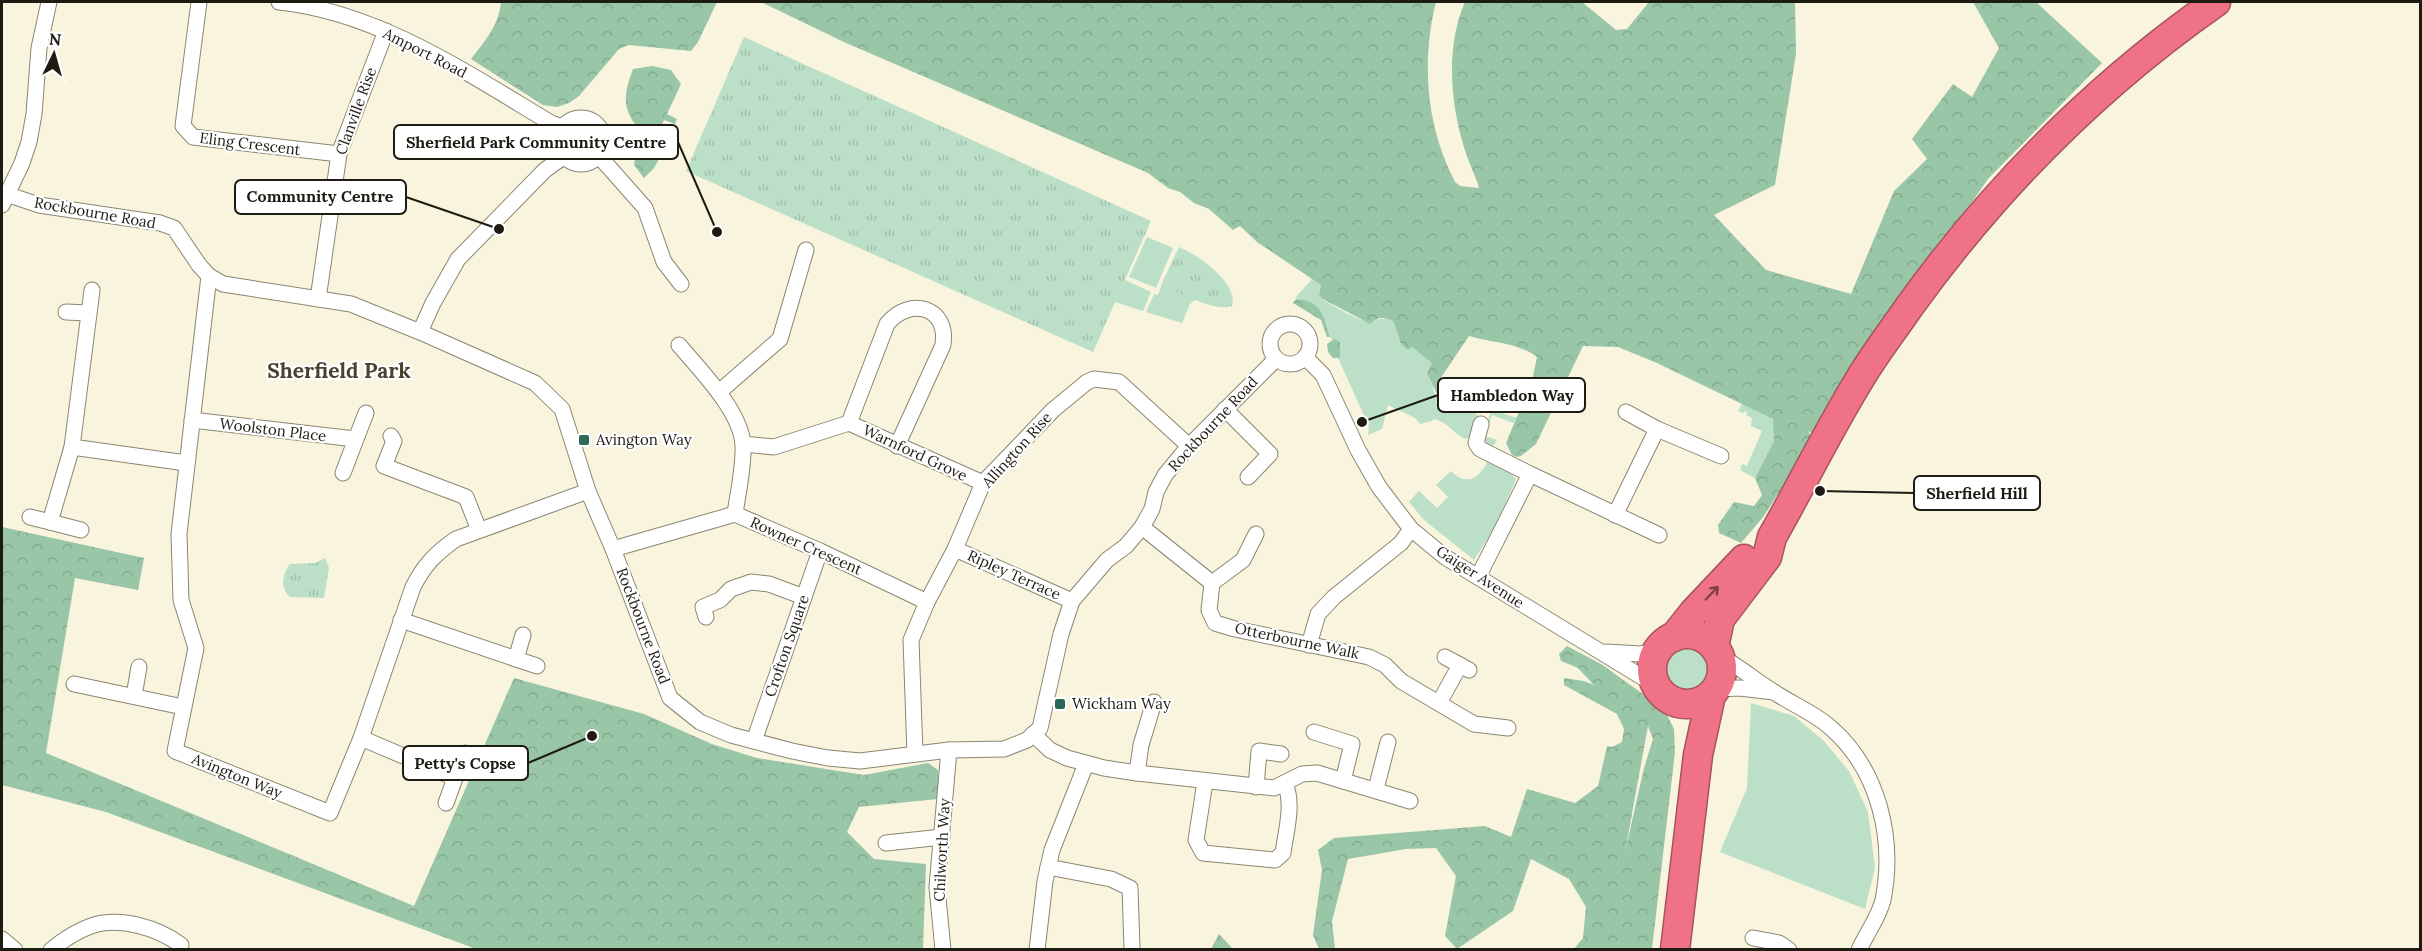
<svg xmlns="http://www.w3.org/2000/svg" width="2422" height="951" viewBox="0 0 2422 951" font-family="Lora,serif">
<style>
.grass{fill:#bce0c7}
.forest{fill:url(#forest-crowns);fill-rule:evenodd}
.park{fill:url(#park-tufts)}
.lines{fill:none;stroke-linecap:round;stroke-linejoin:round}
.street-casing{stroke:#8b8672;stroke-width:17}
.highway-casing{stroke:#a6545d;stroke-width:31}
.street{stroke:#fff;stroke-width:15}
.highway{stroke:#ef7286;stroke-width:28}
.oneway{stroke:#7b4246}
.poi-dot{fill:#2b6a58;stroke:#fff;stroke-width:2}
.labels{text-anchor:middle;stroke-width:4.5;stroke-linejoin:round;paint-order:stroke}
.street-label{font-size:15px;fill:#1d1b12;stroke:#fff}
.poi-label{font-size:15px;fill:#1d1b12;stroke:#fff;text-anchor:start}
.district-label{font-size:21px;font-weight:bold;fill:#474330;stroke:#fff}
.leader{fill:none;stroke:#1d1b12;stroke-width:2}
.callout-dot{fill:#1d1b12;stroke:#fff;stroke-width:2}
.callout{fill:#fff;stroke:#1d1b12;stroke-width:2}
.callout-label{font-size:16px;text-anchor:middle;font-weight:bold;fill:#1d1b12}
</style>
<defs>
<pattern id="forest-crowns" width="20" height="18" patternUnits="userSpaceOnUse" patternTransform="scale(1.5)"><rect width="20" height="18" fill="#99c6a7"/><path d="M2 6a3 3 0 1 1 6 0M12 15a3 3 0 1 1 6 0" fill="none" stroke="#83aa8f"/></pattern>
<pattern id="park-tufts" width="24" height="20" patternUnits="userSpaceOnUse" patternTransform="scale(1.5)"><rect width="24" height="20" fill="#bce0c7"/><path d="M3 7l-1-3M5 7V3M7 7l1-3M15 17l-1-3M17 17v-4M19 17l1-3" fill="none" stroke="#a1c0aa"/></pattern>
</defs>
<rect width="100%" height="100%" fill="#f9f4dd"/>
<g class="grass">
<path d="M1147,237l26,11 -17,40 -27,-11z"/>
<path d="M1312,279l9,6 -2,8 2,5c8,6 35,21 44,23 10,2 13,-6 28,0l8,23 11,3 21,16 -6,11 6,11 1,8 17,16 7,1 5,-4 -1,-5 5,2 12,14 -7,19 -6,3c-13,-5 -15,-15 -32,-20l-2,2 -12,3 -5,-6 -27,-13 -6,24 -14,6 1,-6 -2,-7 -29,-64 2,-16 -9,-3c-8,-25 -12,-33 -36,-41z"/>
<path d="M1125,280l26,12 -8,19 -28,-9z"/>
<path d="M1162,283l34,16 -6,5 -8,19 -36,-11 8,-18 4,1z"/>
<path d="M1742,404l32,15v22l-19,37 -15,-8 2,-6 5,2 15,-35 -11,-5 1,-8 -6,-3 1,-3 -2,-1 -2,2 -5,-2z"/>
<path d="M1492,410l25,8 -4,5 -21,-8 -7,21 12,4 -3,5 -7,1 -6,-4 1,-8z"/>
<path d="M1487,462l25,12 4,6 -24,52 -18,28 -50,-40 -15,-18 10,-11 18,17 11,-11 -12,-12 15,-14c14,15 28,9 36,-9z"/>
<circle cx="1687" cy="669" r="25"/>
<path d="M1751,703l43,13 30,25 25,30 19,41 7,56 -10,41 -145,-57 27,-64z"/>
</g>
<g class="forest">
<path d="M501,2h216l-19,40 -7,9 -62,-6 -10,4 -40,47 -10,7 -12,4 -14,-2 -72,-46c14,-18 28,-34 30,-57z"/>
<path d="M761,2h675c-15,60 -10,124 19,180l5,4 19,2c-4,-14 -12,-29 -16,-44 -13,-44 -17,-99 2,-142h117l34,28 11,-1 22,-27h146l1,52 -21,131 -61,30 52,55 85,24 43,-103 33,-32 -15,-20 41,-55 19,13 27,-49 -26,-46h63l66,61 -114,116 -176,254 -4,-2 5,7 -49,78 -23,27 -22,-10 -1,-8 16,-23 20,4 8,-11 -7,-17 19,-37 -1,-22 -116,-56 -39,-16 -35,-1 -47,98 -15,12 -4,1 -5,-2 -6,-12 15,-36h11l-3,-12 8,-38c-20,-15 -45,-14 -68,-21l-31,46 2,9 22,10 1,5 -4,4h-8c-17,-14 -14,-20 -24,-36l5,-11 -20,-16 -4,3 -7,-6 -8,-23c-10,-4 -15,-5 -23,3l-49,-26 -2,-4 2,-9 -64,-43 -17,-16 -7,4 -24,-21 -15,-6 -14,-11 -12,-4 -20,-15 -302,-130z"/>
<path d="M652,66l19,4 10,14 -14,30 10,5 -2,5 -11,-4 -11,27 10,5 -9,16 -10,10 -10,-13 5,-36c-18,-21 -15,-36 -6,-60z"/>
<path d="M1296,299c26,2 27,16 34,38h-3l-6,-17 -28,-17z"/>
<path d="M1334,339l6,3v16h-7l-5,-6 -1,-8z"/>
<path d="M2,527l142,31 -6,32 -63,-12 -29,175 368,153 100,-228 130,36 68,30 45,14 107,17 64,-12 10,7v29l-79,8 -12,25 27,27 52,5 -3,85h-447l-370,-137 -104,-27z"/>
<path d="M1567,646l34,18 63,45 10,20 1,23 -23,197h-78l9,-11 3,-31 -17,-28 -38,-20 -18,52 -56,38 -12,-13 11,-60 -20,-28 -30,1 -58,10 -16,62 3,28h-16l-6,-14 9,-65 -4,-20 16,-12 151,-12 26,11 16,-48 48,14 23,-17 9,-40 5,1 10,-5 2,-13 -7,-15 -53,-29v-7l20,3 10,4 -16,-17 -17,-7 -2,-7zM1648,726l5,13 -9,29 -19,84z"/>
<path d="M1219,934l14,15h-22z"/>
</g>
<g class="park">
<path d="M744,37l407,184 -58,131 -407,-181z"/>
<path d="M1179,247c19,8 60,36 53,59 -19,6 -53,-13 -70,-23z"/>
<path d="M325,558l4,10 -5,30 -34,-1c-10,-9 -8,-22 0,-33l25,-1z"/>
</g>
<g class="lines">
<g class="street-casing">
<g id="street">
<path d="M199,2l-16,124 10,11 146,17"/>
<path d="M279,2c99,10 188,71 272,121l11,4"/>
<circle cx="581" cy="141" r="23"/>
<path d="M599,156l46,52 19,54 17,22"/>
<path d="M6,194l33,11 121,18 14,5 25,37 10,11 14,8 128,20 69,28 115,51 27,26 26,82 25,58 57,149 30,24 31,13 61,16 36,7 32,3 89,-11 55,-1 23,-9 13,-12 21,-94 11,-33 35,-41 19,-14 16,-19 10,-18 4,-17 9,-17 24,-29 87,-87"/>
<path d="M2,205l20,-42 7,-21 5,-28 5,-66 10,-46"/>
<path d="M209,276l-30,258 2,66 15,48 -21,103 155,62 31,-75 52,-151c11,-22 23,-34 43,-48l132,-48"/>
<path d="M92,290l-20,157 114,16"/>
<path d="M318,299l21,-145 47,-123"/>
<path d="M66,312l22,1"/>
<circle cx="1290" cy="344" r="20"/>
<path d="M420,332l13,-29 25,-44 87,-89 18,-13"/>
<path d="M679,345c21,25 62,66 64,100 1,22 -5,47 -8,69"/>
<path d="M1305,357l18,18 35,75 21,37 32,42 34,28 215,131"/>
<path d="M719,392l61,-53 26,-89"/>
<path d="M1225,409l45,45 -22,23"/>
<path d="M1626,412l31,17 64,27"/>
<path d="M192,420l163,19"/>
<path d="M849,423l38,-99c23,-28 62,-17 56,21l-46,101"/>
<path d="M391,436l3,5 -10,25 82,31 13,33"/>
<path d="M743,444l31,3 75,-24 134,60"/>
<path d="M343,473l23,-60"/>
<path d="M1530,474l129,61"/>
<path d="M1615,515l42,-86"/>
<path d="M30,517l20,5 22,-75"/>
<path d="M50,522l31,8"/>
<path d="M1142,527l70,56"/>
<path d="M1256,534l-13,26 -31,23 -3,27 6,13 20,6 134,28 16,8 16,16 73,43 34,4"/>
<path d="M613,549l122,-35 85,37 107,51"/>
<path d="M955,549l117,52"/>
<path d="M1478,577l52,-103 -50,-25 -4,-6 5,-19"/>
<path d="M706,617l-3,-10 17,-7 11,-11 20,-7 18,2 35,13"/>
<path d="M401,620l136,46"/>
<path d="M1309,645l9,-31 16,-17 67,-54 10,-14"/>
<path d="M1606,652l35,2 16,-4"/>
<path d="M1720,656c20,11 37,26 57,38 17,11 39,20 54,34 48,42 64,111 52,172 -4,17 -17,34 -24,50"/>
<path d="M1445,657l24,13"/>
<path d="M516,659l7,-24"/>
<path d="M74,684l109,23"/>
<path d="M1716,689l24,-1 34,4"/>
<path d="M134,696l5,-29"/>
<path d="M1439,703l21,-38"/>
<path d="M1314,732l38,12 -9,37"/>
<path d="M1033,734l17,16 17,8 37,10 33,5 137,15 28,-14 15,-1 93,28"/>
<path d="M361,738l94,40 10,-25"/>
<path d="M754,741l66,-190"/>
<path d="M915,754l-4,-114 16,-38 28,-53 28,-66 70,-73 34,-28 7,-3 25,3 70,64"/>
<path d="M1137,773l4,-28 13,-43"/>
<path d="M1205,782l-9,58 7,13 72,7 8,-7c3,-23 11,-48 2,-70"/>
<path d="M1256,787l3,-36 22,3"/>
<path d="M1376,789l12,-47"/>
<path d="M446,803l9,-25"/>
<path d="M886,843l56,-6"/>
<path d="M1048,867l63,12 19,9 2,61"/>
<path d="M1753,938l26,5 10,7"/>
<path d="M2,939l13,11"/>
<path d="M51,950c12,-10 26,-19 40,-24 29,-10 67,2 90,19"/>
<path d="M943,950l-6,-63 12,-137"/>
<path d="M1037,950l8,-69 7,-31 34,-86"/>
</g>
</g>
<g class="highway-casing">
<g id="highway">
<circle cx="1687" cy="669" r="35"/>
<path d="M1674,637l19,-24 51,-54"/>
<path d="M1714,647l6,-28 47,-62 5,-20c29,-51 55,-104 86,-155 15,-26 34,-50 51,-75 85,-118 187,-221 307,-305"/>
<path d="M1675,950l23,-195 13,-60"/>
</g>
</g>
<use href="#street" class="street"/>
<use href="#highway" class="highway"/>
</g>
<defs><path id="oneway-shaft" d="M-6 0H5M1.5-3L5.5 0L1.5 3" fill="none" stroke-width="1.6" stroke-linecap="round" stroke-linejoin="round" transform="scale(1.5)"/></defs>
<use class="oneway" href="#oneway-shaft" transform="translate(1712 593) rotate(-46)"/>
<g class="poi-dot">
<rect x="578" y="434" width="12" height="12" rx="3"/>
<rect x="1054" y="698" width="12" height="12" rx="3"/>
</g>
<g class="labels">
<g class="street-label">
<text transform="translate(425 53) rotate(27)" y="5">Amport Road</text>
<text transform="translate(356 111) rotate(-70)" y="5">Clanville Rise</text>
<text transform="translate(250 144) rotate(7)" y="5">Eling Crescent</text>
<text transform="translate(95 213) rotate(10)" y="5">Rockbourne Road</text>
<text transform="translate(1213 424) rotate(-47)" y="5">Rockbourne Road</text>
<text transform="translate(273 430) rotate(7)" y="5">Woolston Place</text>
<text transform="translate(1017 450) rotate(-48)" y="5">Allington Rise</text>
<text transform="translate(915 453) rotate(25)" y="5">Warnford Grove</text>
<text transform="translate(806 546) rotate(24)" y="5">Rowner Crescent</text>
<text transform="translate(1014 575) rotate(24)" y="5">Ripley Terrace</text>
<text transform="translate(1480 577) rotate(33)" y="5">Gaiger Avenue</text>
<text transform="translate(643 626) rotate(69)" y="5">Rockbourne Road</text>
<text transform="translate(1297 641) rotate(12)" y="5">Otterbourne Walk</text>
<text transform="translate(787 646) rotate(-71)" y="5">Crofton Square</text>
<text transform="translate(237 776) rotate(22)" y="5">Avington Way</text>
<text transform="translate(942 850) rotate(-87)" y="5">Chilworth Way</text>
</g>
<g class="poi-label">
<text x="596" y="445">Avington Way</text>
<text x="1072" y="709">Wickham Way</text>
</g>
<g class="district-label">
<text x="339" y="378">Sherfield Park</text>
</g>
</g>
<path class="leader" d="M717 232L678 142M499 229L406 197M1362 422L1438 395M1820 491L1914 493M592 736L528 763"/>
<g class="callout-dot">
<circle cx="717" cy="232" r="6"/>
<circle cx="499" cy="229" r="6"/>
<circle cx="1362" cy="422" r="6"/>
<circle cx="1820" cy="491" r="6"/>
<circle cx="592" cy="736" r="6"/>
</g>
<g class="callout">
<rect x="394" y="125" width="284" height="34" rx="6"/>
<rect x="235" y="180" width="171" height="34" rx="6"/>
<rect x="1438" y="378" width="147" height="34" rx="6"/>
<rect x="1914" y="476" width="126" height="34" rx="6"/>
<rect x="403" y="746" width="125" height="34" rx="6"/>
</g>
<g class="callout-label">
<text x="536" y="148">Sherfield Park Community Centre</text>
<text x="320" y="202">Community Centre</text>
<text x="1512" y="401">Hambledon Way</text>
<text x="1977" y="499">Sherfield Hill</text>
<text x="465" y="769">Petty's Copse</text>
</g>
<rect width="2422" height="951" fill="none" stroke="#1d1b12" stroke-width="6"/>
<g transform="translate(54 54) rotate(5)" stroke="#ffffff" stroke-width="4.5" paint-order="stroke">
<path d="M0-4.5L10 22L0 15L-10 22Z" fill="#1d1b12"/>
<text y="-9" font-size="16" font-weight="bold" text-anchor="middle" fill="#1d1b12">N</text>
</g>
</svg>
